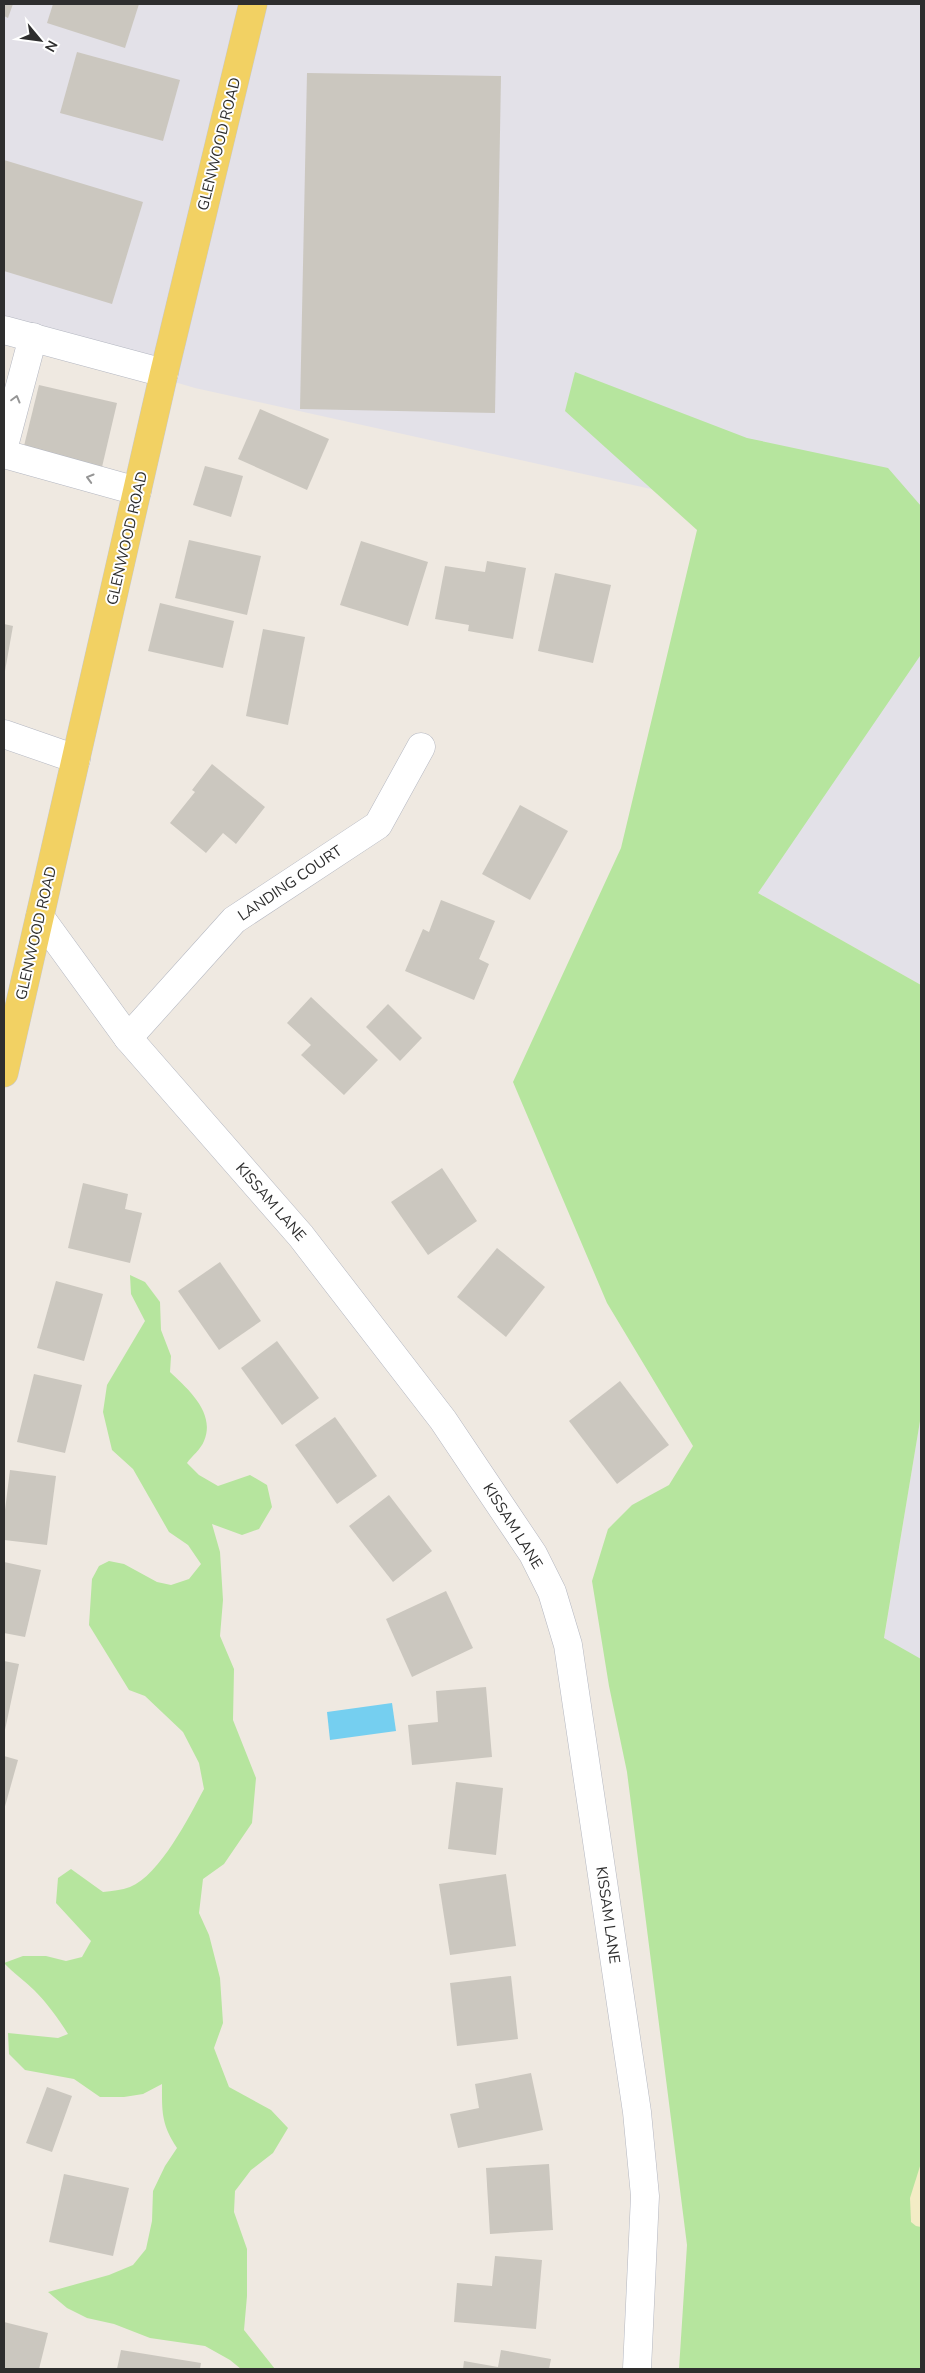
<svg xmlns="http://www.w3.org/2000/svg" width="925" height="2373" viewBox="0 0 925 2373" font-family="'Nunito Sans',sans-serif">
<style>
.industrial{fill:#e3e1e8}
.green{fill:#b6e59e}
.sand{fill:#f3ecc5}
.water{fill:#75cff0}
.building{fill:#cbc7bf}
.lines{fill:none;stroke-linecap:round;stroke-linejoin:round}
.minor-casing{stroke:#b4b7c1;stroke-width:29}
.major-casing{stroke:#c9c9c9;stroke-width:29}
.minor{stroke:#fff;stroke-width:28}
.major{stroke:#f2d163;stroke-width:28}
.oneway{stroke:#969696}
.labels{text-anchor:middle;stroke-width:4;stroke-linejoin:round;paint-order:stroke}
.street-label{font-size:15px;fill:#2e2e2e;stroke:#fff}
</style>
<rect width="100%" height="100%" fill="#efe9e1"/>
<g class="industrial">
<path d="M4,4h917v526l-270,-41 -456,-101 -191,-56z"/>
<path d="M921,580v405l-163,-92z"/>
<path d="M921,1415v398l-37,-174z"/>
</g>
<g class="green">
<path d="M575,372l172,66 141,30 33,38 -1,150 -162,237 163,92v430l-37,223 37,21v710h-242l8,-124 -60,-473 -18,-86 -17,-105 16,-52 24,-24 37,-20 24,-39 -86,-143 -94,-221 108,-234 76,-318 -132,-119z"/>
<path d="M130,1275l15,7 15,20 1,28 10,26 -1,16c18,17 46,41 34,69 -3,8 -12,15 -17,22l12,12 19,11 32,-11 17,10 5,22 -13,22 -17,6 -30,-11 8,28 3,48 -3,36 14,33 -1,51 23,58 -4,45 -28,41 -21,15 -4,34 10,22 11,43 3,45 -9,25 15,39 42,23 17,18 -15,25 -22,17 -16,21 -1,21 13,37v47l-3,34 31,39h-34l-11,-9 -25,-14 -55,-8 -36,-14 -27,-6 -20,-10 -19,-16 61,-17 24,-10 13,-16 6,-28 1,-30 12,-25 12,-18c-16,-24 -15,-37 -15,-64l-19,10 -19,3h-24l-26,-18 -49,-9 -16,-16 -1,-21 50,5 10,-4c-10,-16 -21,-31 -34,-44 -10,-10 -21,-17 -30,-27l19,-7h23l20,5 16,-4 9,-16 -35,-38 2,-25 13,-9 32,23c9,-1 19,-2 27,-5 30,-12 59,-70 74,-98l-5,-26 -16,-31 -38,-36 -16,-6 -40,-65 3,-46 7,-13 10,-5 15,3 33,18 14,3 18,-6 12,-15 -13,-19 -19,-13 -36,-63 -21,-19 -9,-38 4,-27 38,-64 -14,-27z"/>
</g>
<path class="sand" d="M921,2163v64l-5,-1 -5,-4 -1,-24z"/>
<path class="water" d="M392,1703l4,28 -66,9 -3,-28z"/>
<g class="building">
<path d="M4,4h9l-5,14 -4,-2z"/>
<path d="M53,4h86l-14,44 -78,-25z"/>
<path d="M77,52l103,28 -17,61 -103,-28z"/>
<path d="M307,73l194,3 -6,337 -195,-4z"/>
<path d="M4,160l139,42 -31,102 -108,-33z"/>
<path d="M39,385l78,18 -15,64 -79,-17z"/>
<path d="M260,409l69,30 -22,51 -69,-31z"/>
<path d="M205,466l38,10 -12,41 -38,-12z"/>
<path d="M189,540l72,16 -14,59 -72,-17z"/>
<path d="M361,541l67,21 -20,64 -68,-21z"/>
<path d="M487,561l39,7 -13,71 -45,-8 1,-6 -34,-6 10,-53 40,6z"/>
<path d="M555,573l56,12 -18,78 -55,-12z"/>
<path d="M160,603l74,18 -11,47 -75,-17z"/>
<path d="M4,624l9,2 -8,45h-1z"/>
<path d="M263,629l42,8 -17,88 -42,-9z"/>
<path d="M212,764l53,43 -29,37 -13,-11 -17,20 -36,-30 25,-31 -3,-2z"/>
<path d="M520,805l48,26 -38,69 -48,-26z"/>
<path d="M441,900l54,21 -16,38 10,5 -15,36 -69,-29 18,-42 6,3z"/>
<path d="M311,997l67,63 -34,35 -43,-40 10,-10 -24,-22z"/>
<path d="M388,1004l34,34 -22,23 -34,-34z"/>
<path d="M442,1168l35,53 -49,34 -37,-53z"/>
<path d="M83,1183l45,11 -3,15 17,4 -12,50 -62,-15z"/>
<path d="M497,1248l48,39 -39,50 -49,-40z"/>
<path d="M220,1262l41,59 -42,29 -41,-59z"/>
<path d="M56,1281l47,13 -19,67 -47,-13z"/>
<path d="M277,1341l42,57 -37,27 -41,-57z"/>
<path d="M34,1374l48,11 -17,68 -48,-11z"/>
<path d="M620,1381l49,64 -52,39 -48,-63z"/>
<path d="M335,1417l42,59 -40,28 -42,-59z"/>
<path d="M10,1470l46,6 -9,69 -43,-5v-22z"/>
<path d="M389,1495l43,56 -39,31 -44,-56z"/>
<path d="M4,1562l37,8 -16,67 -21,-4z"/>
<path d="M446,1591l27,57 -61,29 -26,-58z"/>
<path d="M4,1661l15,3 -14,66h-1z"/>
<path d="M486,1687l6,70 -80,8 -4,-40 30,-3 -2,-31z"/>
<path d="M4,1756l14,4 -14,50z"/>
<path d="M456,1782l47,6 -7,67 -48,-6z"/>
<path d="M506,1874l10,72 -66,9 -11,-71z"/>
<path d="M511,1976l7,63 -61,7 -7,-63z"/>
<path d="M531,2073l12,57 -85,18 -8,-34 29,-6 -4,-24z"/>
<path d="M47,2087l25,9 -20,56 -26,-9z"/>
<path d="M549,2164l4,66 -63,4 -4,-66z"/>
<path d="M64,2174l65,14 -16,68 -64,-14z"/>
<path d="M495,2256l47,4 -6,69 -82,-7 3,-39 35,3z"/>
<path d="M4,2322l44,11 -9,36h-35z"/>
<path d="M121,2350l80,13 -1,6h-83z"/>
<path d="M501,2350l50,9 -2,10h-86l1,-8 34,6z"/>
</g>
<g class="lines">
<g class="minor-casing">
<g id="minor">
<path d="M4,330l160,43"/>
<path d="M4,446l29,-109"/>
<path d="M4,454l133,37"/>
<path d="M4,734l72,25"/>
<path d="M40,917l88,121 173,198 142,184 90,134 19,38 16,53 69,467 8,84 -8,173"/>
<path d="M128,1038l106,-118 144,-95 43,-78"/>
</g>
</g>
<g class="major-casing">
<path id="major" d="M4,1073l160,-700 89,-369"/>
</g>
<use href="#minor" class="minor"/>
<use href="#major" class="major"/>
</g>
<defs><path id="oneway-chevron" d="M-2-3.5L2.5 0L-2 3.5" fill="none" stroke-width="1.6" stroke-linecap="round" stroke-linejoin="round" transform="scale(1.25)"/></defs>
<g class="oneway">
<use href="#oneway-chevron" transform="translate(16 399) rotate(-75)"/>
<use href="#oneway-chevron" transform="translate(90 478) rotate(-164)"/>
</g>
<g class="labels">
<g class="street-label">
<text transform="translate(219 144) rotate(-76)" y="5">GLENWOOD ROAD</text>
<text transform="translate(127 538) rotate(-77)" y="5">GLENWOOD ROAD</text>
<text transform="translate(290 883) rotate(-34)" y="5">LANDING COURT</text>
<text transform="translate(36 933) rotate(-77)" y="5">GLENWOOD ROAD</text>
<text transform="translate(271 1202) rotate(49)" y="5">KISSAM LANE</text>
<text transform="translate(513 1526) rotate(58)" y="5">KISSAM LANE</text>
<text transform="translate(608 1915) rotate(82)" y="5">KISSAM LANE</text>
</g>
</g>
<rect width="925" height="2373" fill="none" stroke="#2e2e2e" stroke-width="10"/>
<g transform="translate(40 40) rotate(119)" stroke="#ffffff" stroke-width="4" paint-order="stroke">
<path d="M0-4L9 19L0 12L-9 19Z" fill="#2e2e2e"/>
<text y="-8" font-size="14" font-weight="bold" text-anchor="middle" fill="#2e2e2e">N</text>
</g>
</svg>
